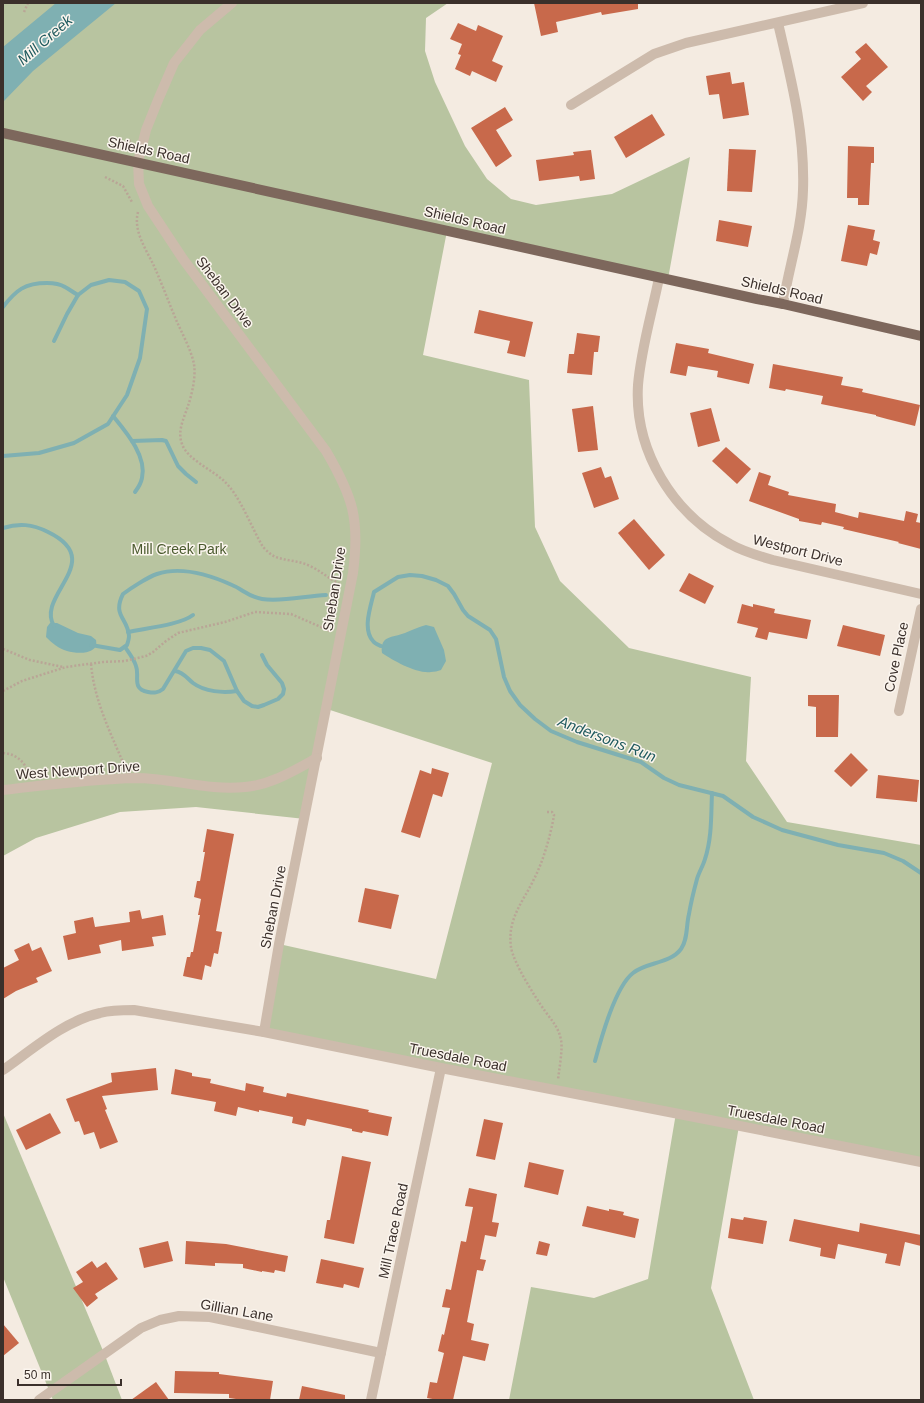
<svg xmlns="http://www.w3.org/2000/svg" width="924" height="1403" viewBox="0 0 924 1403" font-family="Helvetica,sans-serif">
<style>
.green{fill:#b8c4a0}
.water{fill:#7fb0b2}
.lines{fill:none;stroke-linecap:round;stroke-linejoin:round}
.stream{stroke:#7fb0b2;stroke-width:4}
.building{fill:#c8694b}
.path{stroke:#b9a596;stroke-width:2.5;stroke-dasharray:2 2;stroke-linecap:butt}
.minor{stroke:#cdbbac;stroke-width:10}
.major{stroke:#7d675c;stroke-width:10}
.labels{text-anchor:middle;stroke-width:3;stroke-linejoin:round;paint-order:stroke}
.street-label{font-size:14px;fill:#3b302b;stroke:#fbf5ee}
.park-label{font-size:14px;fill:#4a5a2e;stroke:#fbf5ee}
.water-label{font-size:15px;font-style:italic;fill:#1f5a5e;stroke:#fbf5ee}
</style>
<rect width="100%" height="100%" fill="#f4ebe1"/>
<g class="green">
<path d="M3,3h445l-22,15 -1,33 10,31 30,64 22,33 24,20 25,6 76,-11 78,-37 -22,122 -221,-48 -24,124 106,25 6,147 25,54 69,67 122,29 -5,84 41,61 134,23v317l-182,-36 -28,162 43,112h-245l22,-113 63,11 54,-19 28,-166 -412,-81 15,-88 157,35 56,-216 -165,-54 -22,110 -109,-12 -76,5 -84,26 -33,18z"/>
<path d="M3,1113l101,240 18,47h-69l-50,-123z"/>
</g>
<g class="water">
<path d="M56,3h60l-83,68 -30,31v-55z"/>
<path d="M50,623h7l21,10 13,3 5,4c3,15 -19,14 -29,11 -8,-2 -15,-8 -21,-14l1,-10z"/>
<path d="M426,625l8,2 10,23 2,11 -5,9c-3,1 -7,2 -10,2 -14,2 -37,-11 -49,-19 -2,-18 10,-15 23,-20 7,-3 13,-6 21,-8z"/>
</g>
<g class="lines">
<g class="stream">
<path d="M3,307c13,-17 22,-24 44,-24 5,0 13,1 18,4 4,2 9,6 13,8"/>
<path d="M113,416c13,16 34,40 29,62 -1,5 -4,10 -7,14"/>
<path d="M132,441l30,-1 4,1 12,25 8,8 10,8"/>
<path d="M3,456l36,-3 35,-10 34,-19 19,-29 13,-37 7,-49 -8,-18 -14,-9 -16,-2 -18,5 -13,10 -11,19 -13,27"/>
<path d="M3,528c16,-5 29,-4 45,4 60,29 -13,63 6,94"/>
<path d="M128,632c18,-4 52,-7 65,-17"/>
<path d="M91,645l29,5 7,-5c1,-3 2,-6 2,-9 -1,-18 -17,-20 -6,-42 8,-6 25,-17 34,-20 24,-8 53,1 75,11 10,4 17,12 30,14 20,3 43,-3 64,-4"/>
<path d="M381,646c-2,-1 -6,-2 -8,-5 -11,-12 -2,-35 1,-49l24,-15 12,-2 12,1 14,4 12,6 6,8 9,16 5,6 22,14 6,9 8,38 6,14 10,14 15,14 16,12 26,11 64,20 23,16 15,7 44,11 30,21 29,13 56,15 46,8 19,8 18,12"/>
<path d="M125,647c4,6 9,12 11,19 4,10 -5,23 12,26 6,1 10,1 15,-3l23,-38 7,-3h8l9,2 14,11 13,30 7,10 8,5 6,1 6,-2 14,-6 5,-5 1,-5 -2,-6 -15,-18 -5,-10"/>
<path d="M175,671c8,1 12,7 18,12 12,9 30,10 44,8"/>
<path d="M595,1061c6,-22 20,-74 38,-88 13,-11 37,-9 48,-24 7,-10 5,-23 8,-35 2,-12 5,-24 8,-35 2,-7 6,-13 8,-20 7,-21 6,-44 7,-66"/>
</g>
</g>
<g class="building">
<path d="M534,3h104v6l-36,6 -1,-3 -45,10 2,10 -17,4z"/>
<path d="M458,23l18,8 2,-6 25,11 -11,25 11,5 -7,16 -24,-11 -2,5 -15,-7 6,-14 -3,-1 4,-10 -12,-5z"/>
<path d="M866,43l22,24 -22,19 6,6 -9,9 -22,-24 20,-18 -6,-7z"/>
<path d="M730,72l2,12 12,-2 5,33 -26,4 -4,-25 -10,1 -3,-19z"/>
<path d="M505,107l8,13 -17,10 16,26 -16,11 -25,-39z"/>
<path d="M652,114l13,21 -39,23 -12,-21z"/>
<path d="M848,146l26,1v16h-3l-2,42h-11v-7h-11z"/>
<path d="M729,149l27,1 -4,42 -25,-1z"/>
<path d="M591,150l4,29 -15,2 -1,-5 -40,5 -3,-21 38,-5 -1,-3z"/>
<path d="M719,220l33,6 -4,21 -32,-6z"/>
<path d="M848,225l27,5 -2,10 7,2 -3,13 -7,-2 -3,13 -26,-5z"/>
<path d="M479,310l54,12 -8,35 -18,-4 3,-12 -36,-8z"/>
<path d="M577,333l23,3 -2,16h-4l-2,23 -25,-2 2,-19h5z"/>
<path d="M676,343l33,6 -1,4 46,11 -5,20 -32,-7 1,-6 -30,-5 -2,10 -16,-3z"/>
<path d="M773,364l70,13 -2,8 22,4 -1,3 58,13 -5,21 -28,-7 -11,-3v-1l-55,-11 2,-8 -37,-7 -1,2 -16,-3z"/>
<path d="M593,406l5,44 -20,2 -6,-43z"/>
<path d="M711,408l9,33 -22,6 -8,-34z"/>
<path d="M726,447l25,22 -14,15 -25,-23z"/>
<path d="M601,467l4,11 6,-2 8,23 -25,9 -12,-35z"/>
<path d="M759,472l12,4 -3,9 21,7 -1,3 48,9 -1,8 23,6 1,-6 45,9 2,-10 12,3 -2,8 5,1v26l-23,-6 1,-1 -56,-13 1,-2 -22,-5 -1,3 -22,-4v-2l-50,-18z"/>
<path d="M634,519l31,36 -16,15 -31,-37z"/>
<path d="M689,573l25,13 -9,18 -26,-13z"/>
<path d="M742,604l11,3v-3l22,5 -1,4 37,7 -4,19 -38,-7 -2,8 -12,-3 3,-9 -21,-5z"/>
<path d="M843,625l42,10 -5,21 -43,-10z"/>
<path d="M808,695h31l-1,42h-22v-30l-8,-1z"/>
<path d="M851,753l17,17 -17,17 -17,-16z"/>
<path d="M432,768l17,5 -7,24 -9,-3 -13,44 -19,-6 19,-62 11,4z"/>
<path d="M878,775l41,5 -2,22 -41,-4z"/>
<path d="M207,829l27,5 -18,97 6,1 -4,22 -4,-1 -3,14 -6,-2 -3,15 -19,-4 4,-19h3l1,-5h2l7,-37h-2l3,-16 -7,-2 3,-16h3l5,-29h-2z"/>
<path d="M365,888l34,7 -8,34 -33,-7z"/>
<path d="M140,910l2,9 21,-4 3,20 -14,2 2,9 -32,5 -1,-11 -22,5 2,8 -33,7 -5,-24 13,-3 -2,-12 19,-4 2,10 35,-5 -1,-10z"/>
<path d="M29,943l3,8 9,-4 11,24 -16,7 2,4 -22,9 -13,8v-31l16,-8 -5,-10z"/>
<path d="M156,1068l2,22 -56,6 5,13 -2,1 13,32 -18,7 -6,-17 -10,3 -5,-14 -4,1 -9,-23 46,-17 -1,-9z"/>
<path d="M175,1069l17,4v3l19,3 -1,4 35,8 1,-8 18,4 -1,5 23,5 1,-4 82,17 -1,2 24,5 -4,19 -25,-5 -1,2 -10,-2v-2l-45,-10 -2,7 -13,-3 1,-6 -34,-7v2l-21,-5 -2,9 -22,-5 2,-9 -45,-8z"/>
<path d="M50,1113l11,20 -35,17 -10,-20z"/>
<path d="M484,1119l19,4 -8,37 -19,-4z"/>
<path d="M342,1156l29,6 -17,82 -30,-6 3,-18h3z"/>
<path d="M529,1162l35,8 -6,25 -34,-8z"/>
<path d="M469,1188l28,6 -5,28 7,1 -3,14 -11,-2 -5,24 6,1 -3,11 -6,-1 -10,52 7,2 -3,16 18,4 -4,17 -22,-5 -10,44h-15l-11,-2 3,-16 7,1 7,-30 -6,-2 4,-17 2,1 6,-27 -8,-1 4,-18 5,1 10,-49 5,1 7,-35 -8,-1z"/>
<path d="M587,1206l22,5v-2l15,3 -1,3 16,4 -4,19 -53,-12z"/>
<path d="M744,1217l23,4 -4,23 -35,-6 3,-20 12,2z"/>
<path d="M794,1219l65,13 1,-9 61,12v11l-16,-4 -5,24 -15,-3 2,-9 -49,-10 -3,15 -15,-3 1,-8 -32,-7z"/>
<path d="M168,1241l5,20 -29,7 -5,-20z"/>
<path d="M186,1241l40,3 62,12 -3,16 -10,-2 -1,3 -12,-2v1l-19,-4v-4l-28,-1v3l-30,-2z"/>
<path d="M539,1241l11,3 -3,12 -11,-2z"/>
<path d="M321,1259l43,9 -5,20 -15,-4 -1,4 -27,-5z"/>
<path d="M92,1261l5,7 9,-6 12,17 -23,15 3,4 -11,9 -14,-19 10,-6 -7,-10z"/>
<path d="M3,1324l16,19 -16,13z"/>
<path d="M175,1371l44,1v2l54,7 -3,19h-27l-14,-2v-4l-55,-1z"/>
<path d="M156,1382l13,18h-38z"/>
<path d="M302,1386l43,9v5h-46z"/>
</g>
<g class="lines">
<g class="path">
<path d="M24,12l4,-9"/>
<path d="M113,144l9,-1 10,-3"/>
<path d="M163,147l10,9"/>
<path d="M105,177l18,9 9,16"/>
<path d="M138,212c-5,19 8,37 16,54 8,18 15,37 23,56 6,13 14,28 17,42 2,13 -2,30 -6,42 -4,12 -11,25 -6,38 5,15 30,26 41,36 17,15 28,47 40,67 5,5 10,10 16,11 10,3 21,3 31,8 11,5 19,13 30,18"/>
<path d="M3,649l27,11 33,7"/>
<path d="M91,664c3,36 20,70 34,103"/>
<path d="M3,691l19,-10 44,-14 37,-5 22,-1 21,-5 7,-4 13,-11 12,-8 47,-11 30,-10 36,2 39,17"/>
<path d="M3,753c14,1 24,10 26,24"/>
<path d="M547,812h5l2,3c-3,19 -11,47 -20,64 -11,23 -27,40 -23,68 2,15 24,50 34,64 7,10 14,17 16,29 2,9 -2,30 -3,40"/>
</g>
<g class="minor">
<path d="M232,3l-32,27 -26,33 -16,37 -12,30 -8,32 1,22 9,22 35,53 143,192c27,46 34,68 27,122l-74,371 -15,88"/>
<path d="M778,23c13,56 27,109 25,167 -1,39 -14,76 -20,114"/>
<path d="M571,105l83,-51 32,-11 177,-40"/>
<path d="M659,278c-7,35 -18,71 -21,107 -4,66 35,129 92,159 14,8 29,12 43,16l148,34"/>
<path d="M899,711l22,-102"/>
<path d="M3,790c44,-5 89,-11 133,-12 36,0 72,13 109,9 26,-2 50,-17 72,-29"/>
<path d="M3,1070c30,-21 61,-49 97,-57 11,-3 22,-3 34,-3l130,22 177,36 264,51 216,43"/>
<path d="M39,1400l102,-72 19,-8 19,-4 31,1 171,36"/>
<path d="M371,1400l70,-332"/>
</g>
<path class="major" d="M3,133l754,166 26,5 138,32"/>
</g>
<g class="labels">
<g class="street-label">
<text transform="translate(149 150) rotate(12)" y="5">Shields Road</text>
<text transform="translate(465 220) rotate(13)" y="5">Shields Road</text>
<text transform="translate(782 290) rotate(13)" y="5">Shields Road</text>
<text transform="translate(225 292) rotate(53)" y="5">Sheban Drive</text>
<text transform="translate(798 550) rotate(14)" y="5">Westport Drive</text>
<text transform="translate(334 589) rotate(-81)" y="5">Sheban Drive</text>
<text transform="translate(896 657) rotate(-78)" y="5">Cove Place</text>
<text transform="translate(78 770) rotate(-4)" y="5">West Newport Drive</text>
<text transform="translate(273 907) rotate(-79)" y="5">Sheban Drive</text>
<text transform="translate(458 1057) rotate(11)" y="5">Truesdale Road</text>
<text transform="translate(776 1119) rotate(11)" y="5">Truesdale Road</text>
<text transform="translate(393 1231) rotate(-78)" y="5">Mill Trace Road</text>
<text transform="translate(237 1310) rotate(10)" y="5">Gillian Lane</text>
</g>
<g class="park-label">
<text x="179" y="554">Mill Creek Park</text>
</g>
<g class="water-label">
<text transform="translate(45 40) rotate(-41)" y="5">Mill Creek</text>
<text transform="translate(607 739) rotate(21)" y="5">Andersons Run</text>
</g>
</g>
<rect width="924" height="1403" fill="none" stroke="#3b302b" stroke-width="8"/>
<path d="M18 1379v6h103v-6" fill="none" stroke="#3b302b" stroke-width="2"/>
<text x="24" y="1379" font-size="12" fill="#3b302b" stroke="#fbf5ee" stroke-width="3" paint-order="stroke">50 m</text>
</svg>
